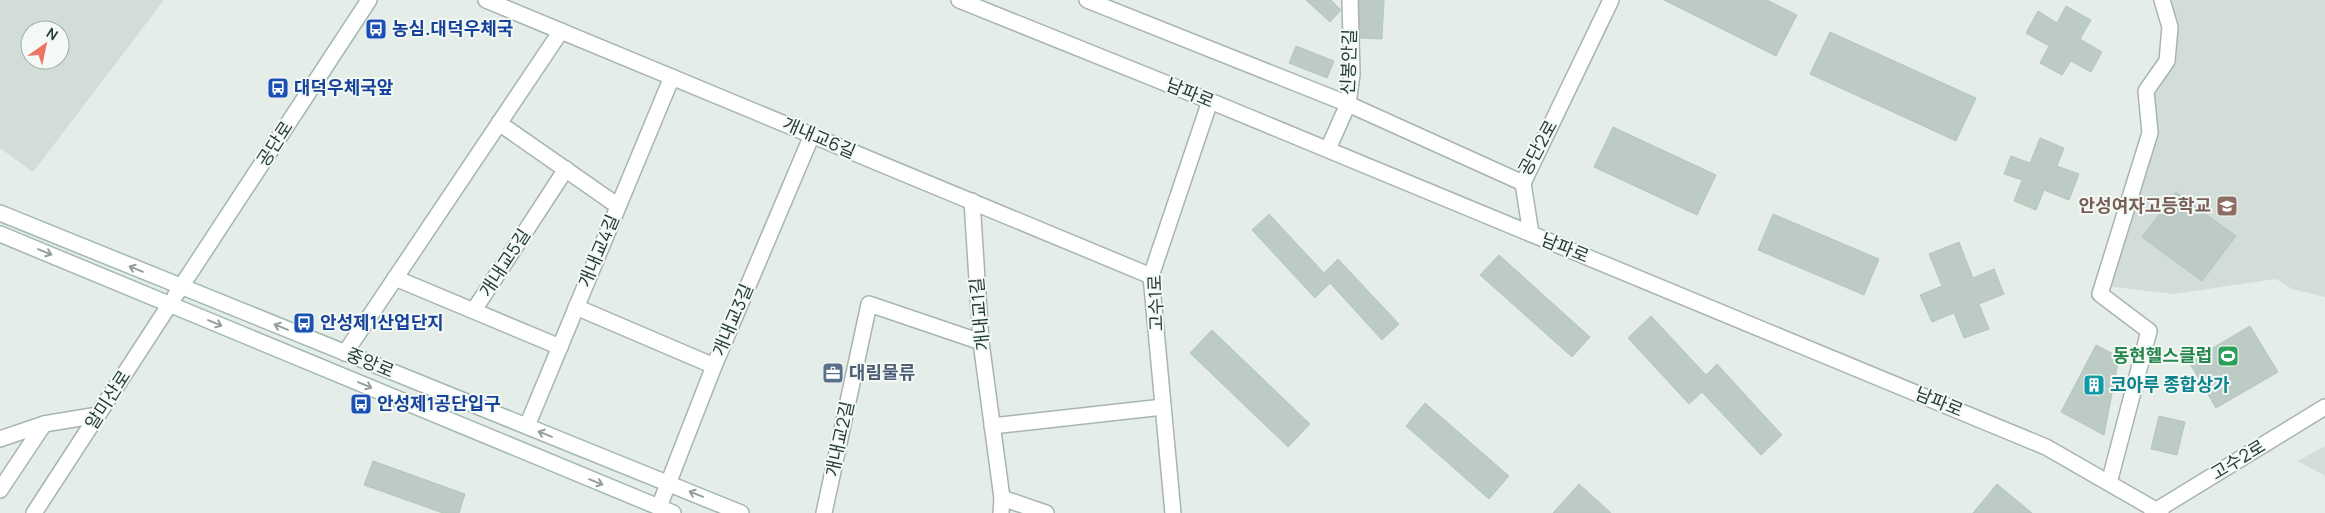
<svg xmlns="http://www.w3.org/2000/svg" width="2325" height="513" viewBox="0 0 2325 513" font-family="Manrope,'Noto Sans KR',sans-serif">
<style>
.built{fill:#d2ddd7;fill-rule:evenodd}
.building{fill:#bccbc3;stroke:#b6c6be}
.lines{fill:none;stroke-linecap:round;stroke-linejoin:round}
.minor-casing{stroke:#a7b5ae;stroke-width:18}
.tertiary-casing{stroke:#a7b5ae;stroke-width:18}
.secondary-casing{stroke:#a3b8ae;stroke-width:18}
.minor{stroke:#fff;stroke-width:15}
.tertiary{stroke:#fff;stroke-width:15}
.secondary{stroke:#fff;stroke-width:15}
.oneway{stroke:#929e9a}
.labels{text-anchor:middle;stroke-width:4;stroke-linejoin:round;paint-order:stroke}
.transit-label{font-size:18px;font-weight:bold;fill:#164399;stroke:#f4f9f6;text-anchor:start}
.street-label{font-size:18px;fill:#243e34;stroke:#f4f9f6}
.education-label{font-size:18px;font-weight:bold;fill:#785e54;stroke:#f4f9f6;text-anchor:end}
.leisure-label{font-size:18px;font-weight:bold;fill:#27864d;stroke:#f4f9f6;text-anchor:end}
.service-label{font-size:18px;font-weight:bold;fill:#4e5e75;stroke:#f4f9f6;text-anchor:start}
.culture-label{font-size:18px;font-weight:bold;fill:#0d838f;stroke:#f4f9f6;text-anchor:start}
</style>
<rect width="100%" height="100%" fill="#e4ede8"/>
<g class="built">
<path d="M0,0h164l-131,172 -33,-24zM30,30h30v30h-30z"/>
<path d="M2166,0h159v297l-33,-8 -16,-10 -103,15 -67,-8 45,-185 25,-39 2,-36z"/>
<path d="M2325,446v30l-27,-15z"/>
</g>
<g class="building">
<path d="M1306,0h25l10,10 -11,12z"/>
<path d="M1359,0h25l-2,39 -22,-1z"/>
<path d="M1664,0h103l30,15 -21,41z"/>
<path d="M2066,6l25,14 -11,19 22,13 -11,20 -20,-11 -9,14 -22,-12 9,-17 -23,-13 12,-22 19,12z"/>
<path d="M1830,32l146,66 -20,43 -146,-67z"/>
<path d="M1296,46l38,15 -7,17 -38,-15z"/>
<path d="M1613,127l103,48 -19,40 -103,-48z"/>
<path d="M2040,138l24,10 -7,18 22,8 -10,26 -25,-10 -8,20 -22,-9 8,-21 -18,-6 7,-18 19,7z"/>
<path d="M2176,192l60,44 -34,45 -60,-44z"/>
<path d="M1269,214l55,59 14,-14 61,65 -17,16 -52,-57 -15,15 -63,-68z"/>
<path d="M1773,214l106,45 -15,36 -106,-45z"/>
<path d="M1959,242l14,36 21,-9 10,25 -25,10 10,25 -25,9 -10,-25 -22,9 -12,-27 22,-9 -13,-32z"/>
<path d="M1499,255l91,82 -18,20 -92,-82z"/>
<path d="M1651,316l55,59 11,-11 65,71 -21,20 -59,-63 -13,12 -61,-66z"/>
<path d="M2250,326l28,46 -62,36 -27,-46z"/>
<path d="M1212,330l98,94 -22,23 -98,-94z"/>
<path d="M2096,345l23,12 -15,78 -43,-23z"/>
<path d="M1425,403l84,73 -20,23 -83,-73z"/>
<path d="M2159,416l26,6 -8,33 -26,-6z"/>
<path d="M373,461l92,33 -6,19h-16l-79,-28z"/>
<path d="M1579,484l32,29h-58z"/>
<path d="M1997,484l35,29h-59z"/>
</g>
<g class="lines">
<g class="minor-casing">
<g id="minor">
<path d="M486,0l665,276"/>
<path d="M1087,0l261,104 175,79"/>
<path d="M499,123l119,83"/>
<path d="M1328,149l20,-45 4,-30 -2,-74"/>
<path d="M1523,183l88,-183"/>
<path d="M1523,183l8,51"/>
<path d="M972,201l9,141 21,156 -1,15"/>
<path d="M395,278l165,69"/>
<path d="M576,307l138,59"/>
<path d="M474,310l92,-141"/>
<path d="M345,353l216,-322"/>
<path d="M527,426l145,-349"/>
<path d="M992,426l171,-19"/>
<path d="M0,439l44,-15 54,-9"/>
<path d="M2109,483l40,-152 -49,-37 50,-161 -4,-42 21,-30 3,-34 -8,-27"/>
<path d="M0,490l44,-66"/>
<path d="M1002,498l44,15"/>
<path d="M659,507l55,-141 98,-231"/>
<path d="M824,513l45,-209 112,38"/>
<path d="M1173,513l-22,-237 59,-175"/>
<path d="M2152,513l173,-106"/>
</g>
</g>
<g class="tertiary-casing">
<g id="tertiary">
<path d="M959,0l251,101 836,346 115,66"/>
<path d="M34,513l136,-209"/>
</g>
</g>
<g class="secondary-casing">
<g id="secondary">
<path d="M0,213l741,300"/>
<path d="M0,234l673,279"/>
<path d="M175,296l194,-296"/>
</g>
</g>
<use href="#minor" class="minor"/>
<use href="#tertiary" class="tertiary"/>
<use href="#secondary" class="secondary"/>
</g>
<defs><path id="oneway-shaft" d="M-6 0H5M1.5-3L5.5 0L1.5 3" fill="none" stroke-width="1.6" stroke-linecap="round" stroke-linejoin="round" transform="scale(1.25)"/></defs>
<g class="oneway">
<use href="#oneway-shaft" transform="translate(45 252) rotate(22)"/>
<use href="#oneway-shaft" transform="translate(136 269) rotate(-158)"/>
<use href="#oneway-shaft" transform="translate(215 323) rotate(23)"/>
<use href="#oneway-shaft" transform="translate(281 327) rotate(-158)"/>
<use href="#oneway-shaft" transform="translate(365 385) rotate(23)"/>
<use href="#oneway-shaft" transform="translate(545 434) rotate(-158)"/>
<use href="#oneway-shaft" transform="translate(596 482) rotate(22)"/>
<use href="#oneway-shaft" transform="translate(696 494) rotate(-158)"/>
</g>
<defs>
<g id="bus-square" transform="scale(1.125)"><rect x="-9" y="-9" width="18" height="18" rx="4" fill="#1a4fb4" stroke="#f4f9f6"/><path d="M-5-6H5V4H4V6H2V4H-2V6H-4V4H-5ZM-3.5-4V0h7V-4ZM-3.5 1.2v1.5H-2V1.2ZM2 1.2v1.5H3.5V1.2Z" fill="#fff"/></g>
<g id="school-square" transform="scale(1.125)"><rect x="-9" y="-9" width="18" height="18" rx="4" fill="#8d6e63" stroke="#f4f9f6"/><path d="M0-5L7-2L0 1L-7-2ZM-4 1L0 2.5L4 1V4Q0 6-4 4Z" fill="#fff"/></g>
<g id="stadium-square" transform="scale(1.125)"><rect x="-9" y="-9" width="18" height="18" rx="4" fill="#2e9e5b" stroke="#f4f9f6"/><path d="M0-5a6.5 5 0 1 0 0 10a6.5 5 0 1 0 0-10ZM-3.5-1.8h7v3.6h-7Z" fill="#fff"/></g>
<g id="office-square" transform="scale(1.125)"><rect x="-9" y="-9" width="18" height="18" rx="4" fill="#5c6f8a" stroke="#f4f9f6"/><path d="M-6-3h4V-5.5h4V-3h4V5H-6ZM-1-4.5V-3h2v-1.5ZM-6 0V1H6V0Z" fill="#fff"/></g>
<g id="building-square" transform="scale(1.125)"><rect x="-9" y="-9" width="18" height="18" rx="4" fill="#0f9aa8" stroke="#f4f9f6"/><path d="M-4-6H4V6H1V3H-1V6H-4ZM-2.5-4.3h1.7v1.8h-1.7ZM.8-4.3h1.7v1.8H.8ZM-2.5-1h1.7V.8h-1.7ZM.8-1h1.7V.8H.8Z" fill="#fff"/></g>
</defs>
<g fill-rule="evenodd">
<use href="#bus-square" x="376" y="29"/>
<use href="#bus-square" x="278" y="88"/>
<use href="#school-square" x="2227" y="206"/>
<use href="#bus-square" x="304" y="323"/>
<use href="#stadium-square" x="2228" y="356"/>
<use href="#office-square" x="833" y="373"/>
<use href="#building-square" x="2094" y="385"/>
<use href="#bus-square" x="361" y="404"/>
</g>
<g class="labels">
<g class="transit-label">
<text x="392" y="35">농심.대덕우체국</text>
<text x="294" y="94">대덕우체국앞</text>
<text x="320" y="329">안성제1산업단지</text>
<text x="377" y="410">안성제1공단입구</text>
</g>
<g class="street-label">
<text transform="translate(1349 62) rotate(-88)" y="6">신봉안길</text>
<text transform="translate(1190 93) rotate(22)" y="6">남파로</text>
<text transform="translate(819 138) rotate(23)" y="6">개내교6길</text>
<text transform="translate(275 144) rotate(-57)" y="6">공단로</text>
<text transform="translate(1538 148) rotate(-61)" y="6">공단2로</text>
<text transform="translate(1565 248) rotate(22)" y="6">남파로</text>
<text transform="translate(599 251) rotate(-67)" y="6">개내교4길</text>
<text transform="translate(505 263) rotate(-57)" y="6">개내교5길</text>
<text transform="translate(1156 303) rotate(-92)" y="6">고수1로</text>
<text transform="translate(980 314) rotate(-95)" y="6">개내교1길</text>
<text transform="translate(733 320) rotate(-67)" y="6">개내교3길</text>
<text transform="translate(370 363) rotate(22)" y="6">중앙로</text>
<text transform="translate(108 400) rotate(-57)" y="6">알미산로</text>
<text transform="translate(1939 402) rotate(22)" y="6">남파로</text>
<text transform="translate(840 439) rotate(-78)" y="6">개내교2길</text>
<text transform="translate(2238 460) rotate(-31)" y="6">고수2로</text>
</g>
<g class="education-label">
<text x="2211" y="212">안성여자고등학교</text>
</g>
<g class="leisure-label">
<text x="2212" y="362">동현헬스클럽</text>
</g>
<g class="service-label">
<text x="849" y="379">대림물류</text>
</g>
<g class="culture-label">
<text x="2110" y="391">코아루 종합상가</text>
</g>
</g>
<g transform="translate(45 45) rotate(33)"><circle r="24" fill="#f4f9f6" stroke="#a1aea8"/>
<path d="M0-4L9 19L0 12L-9 19Z" fill="#ed7462"/>
<text y="-8" font-size="14" font-weight="bold" text-anchor="middle" fill="#243e34">N</text>
</g>
</svg>
